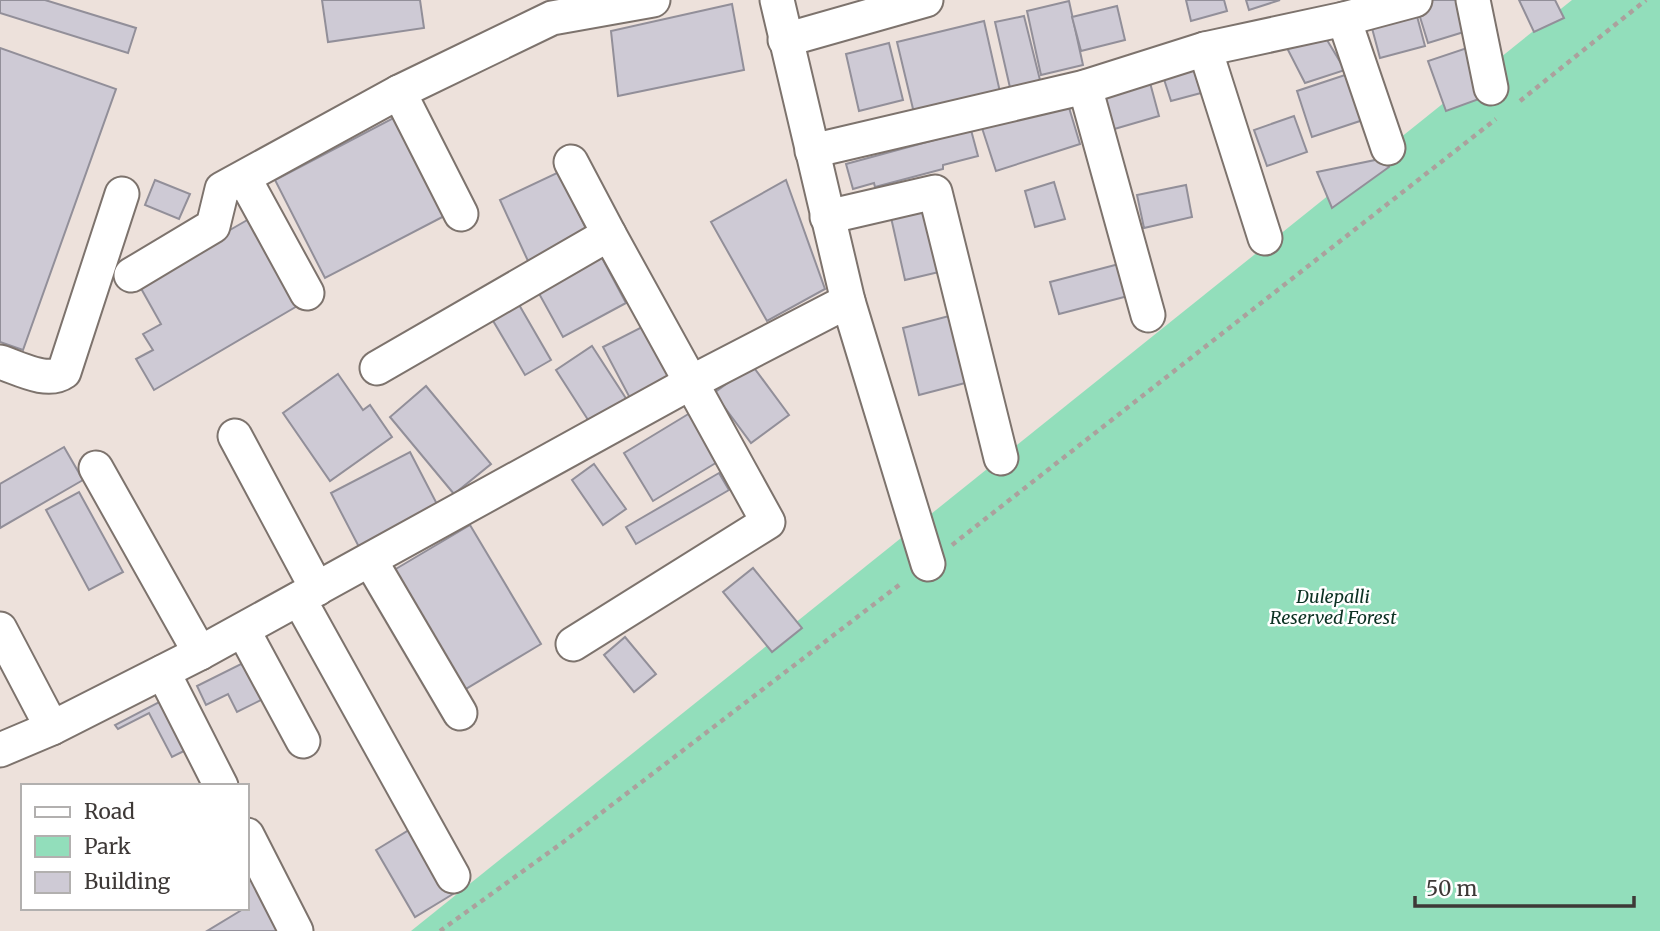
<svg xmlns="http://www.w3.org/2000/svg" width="1660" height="931" viewBox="0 0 1660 931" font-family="Merriweather,serif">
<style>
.green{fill:#92debb}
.building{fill:#cecad5;stroke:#928f99;stroke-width:2}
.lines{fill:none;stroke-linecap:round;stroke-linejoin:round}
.minor-casing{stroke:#7d736d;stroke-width:37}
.path{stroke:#aba19d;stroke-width:4.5;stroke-dasharray:5 5;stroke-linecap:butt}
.minor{stroke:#fff;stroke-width:33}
.labels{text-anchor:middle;stroke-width:5;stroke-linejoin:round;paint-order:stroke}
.park-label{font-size:18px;font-style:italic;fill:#0c3223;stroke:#fff}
</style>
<rect width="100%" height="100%" fill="#ede1db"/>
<path class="green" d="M1572,0h88v931h-1249z"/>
<g class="building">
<path d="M0,0h45l91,28 -8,25 -128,-40z"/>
<path d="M322,0h98l4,28 -96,14z"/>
<path d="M1186,0h38l3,11 -36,10z"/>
<path d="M1246,0h34l-31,10z"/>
<path d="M1428,0h29l10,31 -39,12 -12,-39z"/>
<path d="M1519,0h36l9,18 -30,14z"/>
<path d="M1069,1l14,64 -42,10 -14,-64z"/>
<path d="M732,4l12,66 -126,26 -7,-65z"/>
<path d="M1414,5l11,41 -45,12 -11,-41z"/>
<path d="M1117,6l8,34 -44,11 -9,-34z"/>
<path d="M1024,16l17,68 -30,8 -16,-70z"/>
<path d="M984,21l16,71 -86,21 -17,-71z"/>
<path d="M1327,40l18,30 -40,13 -18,-35z"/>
<path d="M889,43l14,57 -44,11 -13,-57z"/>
<path d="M1473,46l17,49 -44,16 -18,-50z"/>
<path d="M0,48l116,41 -93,261 -23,-8z"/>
<path d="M1192,64l9,29 -30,8 -9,-28z"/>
<path d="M1348,74l15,46 -51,17 -15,-46z"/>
<path d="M1149,79l10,37 -48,14 -10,-36z"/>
<path d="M1067,101l13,43 -84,27 -14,-43z"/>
<path d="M401,114l51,98 -127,66 -50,-98z"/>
<path d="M1294,116l13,36 -40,14 -13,-36z"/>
<path d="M971,130l7,26 -35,9v4l-68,18 -1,-4 -21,6 -7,-25z"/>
<path d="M1385,158l4,9 -57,41 -15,-36z"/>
<path d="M559,172l29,61 -60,28 -28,-61z"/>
<path d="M155,180l35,14 -11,25 -34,-14z"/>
<path d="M786,180l39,109 -58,32 -56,-99z"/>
<path d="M1054,182l11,37 -30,8 -10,-36z"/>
<path d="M1186,185l6,32 -48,11 -7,-33z"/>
<path d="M925,206l14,66 -34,8 -15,-67z"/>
<path d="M249,219l50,86 -145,85 -18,-31 17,-9 -10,-16 18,-10 -23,-41z"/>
<path d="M601,256l25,47 -63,34 -26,-47z"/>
<path d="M1119,264l9,32 -69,18 -9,-32z"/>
<path d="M518,303l33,57 -26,15 -33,-56z"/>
<path d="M953,315l16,67 -50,13 -16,-67z"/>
<path d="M642,327l28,52 -39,21 -28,-53z"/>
<path d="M592,346l35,54 -37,23 -34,-53z"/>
<path d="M752,365l37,50 -38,28 -37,-50z"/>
<path d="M338,374l25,36 7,-5 22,32 -62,44 -47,-68z"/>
<path d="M426,386l65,78 -37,30 -64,-77z"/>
<path d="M690,413l29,48 -66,40 -29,-48z"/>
<path d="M64,447l19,33 -83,48v-44z"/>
<path d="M410,452l28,54 -79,41 -28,-54z"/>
<path d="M594,464l32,45 -23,16 -31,-45z"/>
<path d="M719,473l10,17 -93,54 -10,-17z"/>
<path d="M79,492l44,80 -34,18 -43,-80z"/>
<path d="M470,525l71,119 -82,49 -70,-120z"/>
<path d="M753,568l49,60 -30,24 -49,-60z"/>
<path d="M625,637l31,37 -22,18 -30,-37z"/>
<path d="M253,658l18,37 -34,17 -9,-18 -22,11 -9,-19z"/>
<path d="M163,700l25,49 -16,8 -23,-44 -31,16 -3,-4z"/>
<path d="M414,827l39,67 -38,23 -39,-67z"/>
<path d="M250,871l37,60h-80l33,-20 -2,-3h9v-35z"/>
</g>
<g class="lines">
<g class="minor-casing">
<g id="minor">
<path d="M1473,0l18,88"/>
<path d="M1344,19l44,129"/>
<path d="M785,40l141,-40"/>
<path d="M1205,49l60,189"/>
<path d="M1085,87l63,228"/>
<path d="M399,92l62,122"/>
<path d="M812,151l273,-64 120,-38 139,-30 71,-19"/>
<path d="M571,162l38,72 159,288 -195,122"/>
<path d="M244,178l63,115"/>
<path d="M827,217l108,-25 66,266"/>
<path d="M131,275l82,-49 9,-37 177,-97 153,-74 101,-18"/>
<path d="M848,301l80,263"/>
<path d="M0,362c19,6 47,22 64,10l58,-178"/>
<path d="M377,368l232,-134"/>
<path d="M235,436l82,153"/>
<path d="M96,468l104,185"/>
<path d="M370,560l90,153"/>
<path d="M299,599l154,277"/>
<path d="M0,629l52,99"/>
<path d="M243,630l60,111"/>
<path d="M163,672l58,114"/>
<path d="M0,750l52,-22 148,-75 490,-270 158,-82 -71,-301"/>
<path d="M247,835l49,96"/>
</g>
</g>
<g class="path">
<path d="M1520,101l126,-101"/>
<path d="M952,545l544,-426"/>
<path d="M440,931l122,-88 341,-261"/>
</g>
<use href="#minor" class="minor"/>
</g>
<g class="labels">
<g class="park-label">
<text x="1333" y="603">Dulepalli<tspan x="1333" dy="21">Reserved Forest</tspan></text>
</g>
</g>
<rect x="21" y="784" width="228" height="126" fill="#ffffff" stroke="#b2b0af" stroke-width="2"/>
<rect x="35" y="807" width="35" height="10" fill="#ffffff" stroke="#b2b0af" stroke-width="2"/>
<text x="84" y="819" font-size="21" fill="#3e3937">Road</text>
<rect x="35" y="836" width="35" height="21" fill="#92debb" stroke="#b2b0af" stroke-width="2"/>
<text x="84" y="854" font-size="21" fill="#3e3937">Park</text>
<rect x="35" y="872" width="35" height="21" fill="#cecad5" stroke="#b2b0af" stroke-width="2"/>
<text x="84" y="889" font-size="21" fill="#3e3937">Building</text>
<path d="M1415 896v10h219v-10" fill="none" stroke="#3e3937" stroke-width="3.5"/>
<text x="1426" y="896" font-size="21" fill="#3e3937" stroke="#ffffff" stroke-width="5" paint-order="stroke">50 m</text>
</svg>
